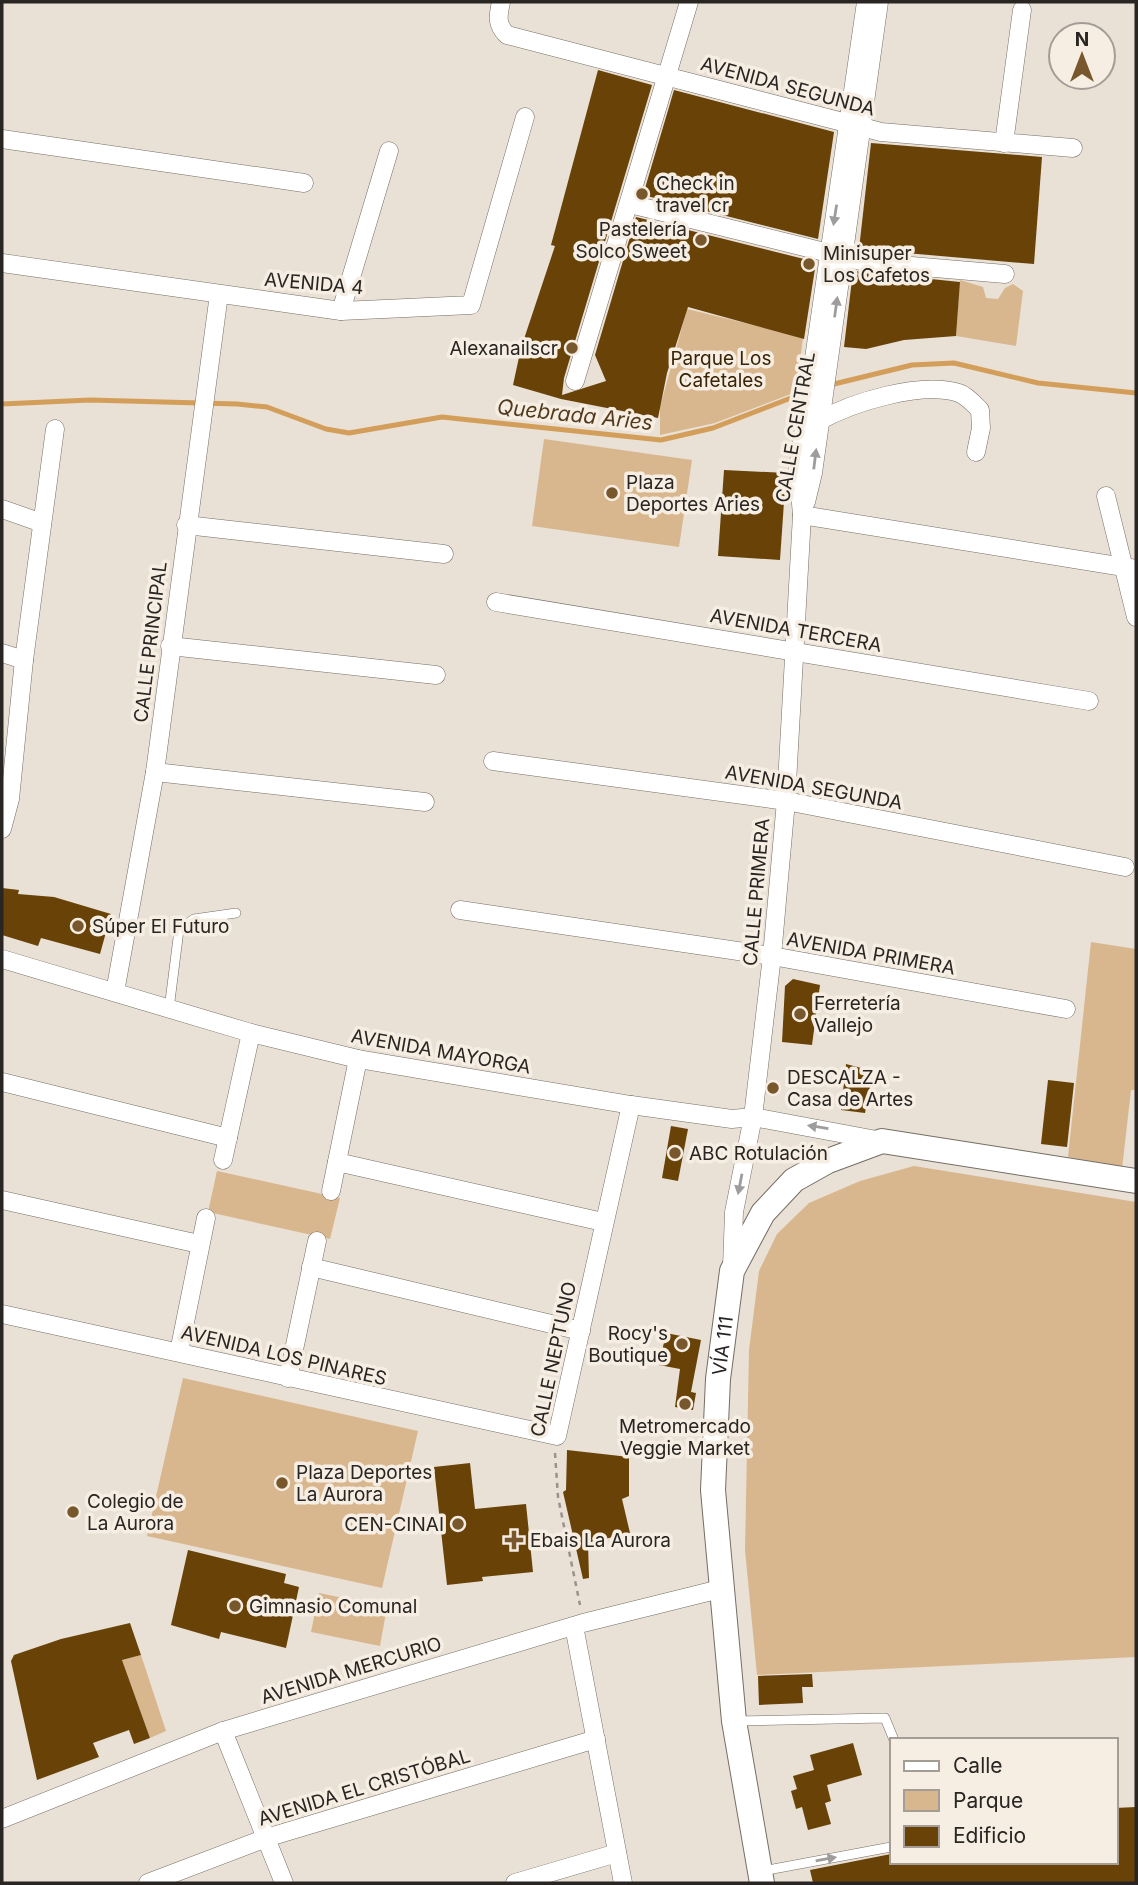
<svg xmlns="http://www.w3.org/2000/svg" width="1138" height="1885" viewBox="0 0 1138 1885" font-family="Inter,sans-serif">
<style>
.green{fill:#d9b78e}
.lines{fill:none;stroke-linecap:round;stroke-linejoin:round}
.stream{stroke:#d39e5a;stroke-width:5}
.building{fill:#684207}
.service-casing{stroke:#756e65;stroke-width:10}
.minor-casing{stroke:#756e65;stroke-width:19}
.secondary-casing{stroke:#756e65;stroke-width:26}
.path{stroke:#9a938c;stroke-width:2.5;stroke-dasharray:5 5;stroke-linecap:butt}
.service{stroke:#fff;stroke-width:9}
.minor{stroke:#fff;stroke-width:18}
.secondary{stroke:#fff;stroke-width:24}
.oneway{fill:#9e9d9c}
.poi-dot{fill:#78572d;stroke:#f6ede3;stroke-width:2.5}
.labels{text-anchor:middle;stroke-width:7;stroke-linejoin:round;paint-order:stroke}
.street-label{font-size:19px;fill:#282522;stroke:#f6ede3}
.poi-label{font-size:19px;fill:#282522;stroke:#f6ede3;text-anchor:start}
.park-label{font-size:19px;fill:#392405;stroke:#f6ede3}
.water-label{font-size:21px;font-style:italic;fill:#523b1d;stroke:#f6ede3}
</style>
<rect width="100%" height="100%" fill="#e9e0d6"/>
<g class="green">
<path d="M960,280l23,7 3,11 12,1 7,-11 8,-4 10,7 -7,55 -60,-10z"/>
<path d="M687,309l116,28 -7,55 -81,31 -55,12v-28z"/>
<path d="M544,439l148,21 -13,87 -147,-21z"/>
<path d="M1091,942l45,7v141h-5l-9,79 -54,-12z"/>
<path d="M914,1166l222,36v455l-379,18 -12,-125 4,-200 10,-79 18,-37 32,-31 51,-22z"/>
<path d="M217,1171l123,27 -10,41 -122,-27z"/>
<path d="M183,1378l235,53 -36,157 -235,-52z"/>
<path d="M319,1593l68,14 -7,39 -69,-14z"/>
<path d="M141,1655l25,76 -16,7 -28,-78z"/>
</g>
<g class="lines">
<g class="stream">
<path d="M830,385l82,-20 42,-2 84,20 98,10"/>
<path d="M2,404l88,-4 147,4 30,3 59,22 23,4 93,-16 219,23 52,-12 91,-35"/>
</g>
</g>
<g class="building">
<path d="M598,70l54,15 -88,293 -2,17 44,-14 -11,-26 41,-138 180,45 -12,77 -116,-32 -21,66 -9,45 -97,-19 -48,-14 8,-37 34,-102 -4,-1z"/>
<path d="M674,90l160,42 -16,107 -175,-44z"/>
<path d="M871,143l171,14 -8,107 -175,-15z"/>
<path d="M853,271l107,11 -4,54 -52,4 -38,9 -22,-2z"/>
<path d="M724,470l62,3 -6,87 -62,-4z"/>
<path d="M2,888l17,2 -1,4 36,3 57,17 -11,40 -59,-16 -3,8 -36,-11z"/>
<path d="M793,979l27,6 -8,60 -30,-3 3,-56z"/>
<path d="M846,1064l27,7 -8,42 -24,-3z"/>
<path d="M1048,1080l26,3 -7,64 -26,-3z"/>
<path d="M671,1126l17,3 -10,52 -16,-3z"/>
<path d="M666,1333l35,7 -10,52 5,1 -3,17 -18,-3 5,-38 -21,-4z"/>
<path d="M567,1450l62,7v39l-7,3 8,34 -42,10 1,35 -6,1 -20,-87 3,-2z"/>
<path d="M470,1463l5,46 51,-5 7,68 -51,5 1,4 -36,4 -13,-118z"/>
<path d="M188,1550l98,24 -2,9 15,4 -13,61 -65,-16 -2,7 -48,-14z"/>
<path d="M130,1623l11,32 -19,5 28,78 -16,6 -5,-14 -36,13 6,14 -62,23 -26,-119 3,-6 47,-16z"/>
<path d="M812,1674l1,13h-11l1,16 -44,2 -1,-29z"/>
<path d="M853,1743l9,32 -35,10 4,16 -6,2 6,21 -23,6 -6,-23 -6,2 -5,-18 6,-2 -4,-13 21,-6 -4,-15z"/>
<path d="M1136,1807v76h-323l-3,-13 81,-16v8h224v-54z"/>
</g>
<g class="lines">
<g class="service-casing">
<g id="service">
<path d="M169,1009l10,-79 15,-11 42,-6"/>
<path d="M736,1721l149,-3 9,22"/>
<path d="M762,1871l129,-24"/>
</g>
</g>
<g class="minor-casing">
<g id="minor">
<path d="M501,2c-3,14 -5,22 6,33l355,92 19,5 192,16"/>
<path d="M2,139l302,44"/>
<path d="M1004,143l18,-133"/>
<path d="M630,204l235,58 140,12"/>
<path d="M2,263l339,48 130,-6 54,-188"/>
<path d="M341,311l48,-160"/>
<path d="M575,381l114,-379"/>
<path d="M819,421c34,-19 102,-40 140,-28 8,3 15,11 21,17l1,18 -5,24"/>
<path d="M1106,496l30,121"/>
<path d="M806,502l7,-29 66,-471"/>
<path d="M2,509l40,14"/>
<path d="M802,515l334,54"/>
<path d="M186,525l258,29"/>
<path d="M496,602l593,99"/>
<path d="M170,646l266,29"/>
<path d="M2,653l22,7"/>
<path d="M493,761l293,40 339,66"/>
<path d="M155,772l270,30"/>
<path d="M2,829l8,-30 14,-139 31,-231"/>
<path d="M460,910l312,46 294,53"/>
<path d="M2,959l249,74 107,26 273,46 101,14 21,-2 129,24"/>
<path d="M115,992l40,-220 64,-478"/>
<path d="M2,1082l226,56"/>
<path d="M223,1160l28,-127"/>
<path d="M337,1162l266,60"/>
<path d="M331,1191l27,-132"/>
<path d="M2,1200l197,44"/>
<path d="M311,1267l270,64"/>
<path d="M732,1267l2,-55 19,-95 19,-161 14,-155 16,-286 -4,-47 68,-466"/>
<path d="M2,1314l555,122 74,-331"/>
<path d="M179,1352l27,-134"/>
<path d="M288,1378l29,-137"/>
<path d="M574,1626l49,257"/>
<path d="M223,1731l61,152"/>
<path d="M2,1819l221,-88 360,-108 137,-34"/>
<path d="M148,1883l118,-45 330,-99"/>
<path d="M515,1883l102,-30"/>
</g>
</g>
<g class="secondary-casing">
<g id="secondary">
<path id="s1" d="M762,1883l-28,-162 -21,-231 5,-111 14,-108 31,-58 31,-33 34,-19 54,-20 254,40"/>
</g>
</g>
<path class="path" d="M555,1453l3,44 22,108"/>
<use href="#service" class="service"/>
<use href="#minor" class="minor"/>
<use href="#secondary" class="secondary"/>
</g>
<defs><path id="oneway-solid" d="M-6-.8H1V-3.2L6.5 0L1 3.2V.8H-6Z" transform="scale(1.75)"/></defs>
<g class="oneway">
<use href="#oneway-solid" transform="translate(835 215) rotate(99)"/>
<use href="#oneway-solid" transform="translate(836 307) rotate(-82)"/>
<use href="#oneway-solid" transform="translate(815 459) rotate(-83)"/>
<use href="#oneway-solid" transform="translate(818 1127) rotate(-171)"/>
<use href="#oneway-solid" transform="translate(740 1184) rotate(101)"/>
<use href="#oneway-solid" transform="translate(826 1859) rotate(-10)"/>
</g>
<g class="poi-dot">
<circle cx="642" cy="194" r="7"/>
<circle cx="701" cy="240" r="7"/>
<circle cx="809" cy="264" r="7"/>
<circle cx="572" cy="348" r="7"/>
<circle cx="612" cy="493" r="7"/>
<circle cx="78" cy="926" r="7"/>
<circle cx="800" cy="1014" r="7"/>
<circle cx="773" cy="1088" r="7"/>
<circle cx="675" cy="1153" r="7"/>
<circle cx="682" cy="1344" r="7"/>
<circle cx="685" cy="1404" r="7"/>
<circle cx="282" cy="1483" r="7"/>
<circle cx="73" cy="1512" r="7"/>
<circle cx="458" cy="1524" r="7"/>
<path d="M510.5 1529.5h7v7h7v7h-7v7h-7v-7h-7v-7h7z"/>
<circle cx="235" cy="1606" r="7"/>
</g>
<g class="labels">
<g class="street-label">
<text transform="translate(788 86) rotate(15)" y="7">AVENIDA SEGUNDA</text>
<text transform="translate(314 283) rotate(5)" y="7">AVENIDA 4</text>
<text transform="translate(795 427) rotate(-80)" y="7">CALLE CENTRAL</text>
<text transform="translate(796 630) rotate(10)" y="7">AVENIDA TERCERA</text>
<text transform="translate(150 642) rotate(-83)" y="7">CALLE PRINCIPAL</text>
<text transform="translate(814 787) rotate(10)" y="7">AVENIDA SEGUNDA</text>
<text transform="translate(756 892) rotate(-85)" y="7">CALLE PRIMERA</text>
<text transform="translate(871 953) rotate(10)" y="7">AVENIDA PRIMERA</text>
<text transform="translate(441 1051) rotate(10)" y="7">AVENIDA MAYORGA</text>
<text dy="7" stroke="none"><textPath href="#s1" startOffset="541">VÍA 111</textPath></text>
<text transform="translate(284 1355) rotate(13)" y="7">AVENIDA LOS PINARES</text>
<text transform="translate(553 1359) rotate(-78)" y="7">CALLE NEPTUNO</text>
<text transform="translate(351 1670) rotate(-17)" y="7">AVENIDA MERCURIO</text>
<text transform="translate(364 1787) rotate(-17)" y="7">AVENIDA EL CRISTÓBAL</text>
</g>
<g class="poi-label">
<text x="656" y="190">Check in<tspan x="656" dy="22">travel cr</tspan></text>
<text x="687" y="236" text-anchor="end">Pastelería<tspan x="687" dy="22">Solco Sweet</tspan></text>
<text x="823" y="260">Minisuper<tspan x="823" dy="22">Los Cafetos</tspan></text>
<text x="558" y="355" text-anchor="end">Alexanailscr</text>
<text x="626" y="489">Plaza<tspan x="626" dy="22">Deportes Aries</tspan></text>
<text x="92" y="933">Súper El Futuro</text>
<text x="814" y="1010">Ferretería<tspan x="814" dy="22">Vallejo</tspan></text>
<text x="787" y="1084">DESCALZA -<tspan x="787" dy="22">Casa de Artes</tspan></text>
<text x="689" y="1160">ABC Rotulación</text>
<text x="668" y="1340" text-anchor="end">Rocy's<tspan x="668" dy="22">Boutique</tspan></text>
<text x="685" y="1433" text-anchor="middle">Metromercado<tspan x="685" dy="22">Veggie Market</tspan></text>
<text x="296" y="1479">Plaza Deportes<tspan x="296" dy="22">La Aurora</tspan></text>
<text x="87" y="1508">Colegio de<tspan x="87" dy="22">La Aurora</tspan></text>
<text x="444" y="1531" text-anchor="end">CEN-CINAI</text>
<text x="530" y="1547">Ebais La Aurora</text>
<text x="249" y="1613">Gimnasio Comunal</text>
</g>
<g class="park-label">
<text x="721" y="365">Parque Los<tspan x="721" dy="22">Cafetales</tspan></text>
</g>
<g class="water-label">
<text transform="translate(575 415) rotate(6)" y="7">Quebrada Aries</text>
</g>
</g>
<rect width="1138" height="1885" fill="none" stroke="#282522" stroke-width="7"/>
<rect x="890" y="1738" width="228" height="126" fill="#f6ede3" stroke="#a49d96" stroke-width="2"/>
<rect x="904" y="1761" width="35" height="10" fill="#ffffff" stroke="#a49d96" stroke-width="2"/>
<text x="953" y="1773" font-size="21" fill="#282522">Calle</text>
<rect x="904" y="1790" width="35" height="21" fill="#d9b78e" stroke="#a49d96" stroke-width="2"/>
<text x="953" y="1808" font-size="21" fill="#282522">Parque</text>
<rect x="904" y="1826" width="35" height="21" fill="#684207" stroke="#a49d96" stroke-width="2"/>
<text x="953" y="1843" font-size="21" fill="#282522">Edificio</text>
<g transform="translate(1082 56)"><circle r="33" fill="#f6ede3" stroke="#a49d96" stroke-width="2"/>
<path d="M0-5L12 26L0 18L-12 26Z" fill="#78572d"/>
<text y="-10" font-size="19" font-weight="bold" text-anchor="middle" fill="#282522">N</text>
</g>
</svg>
